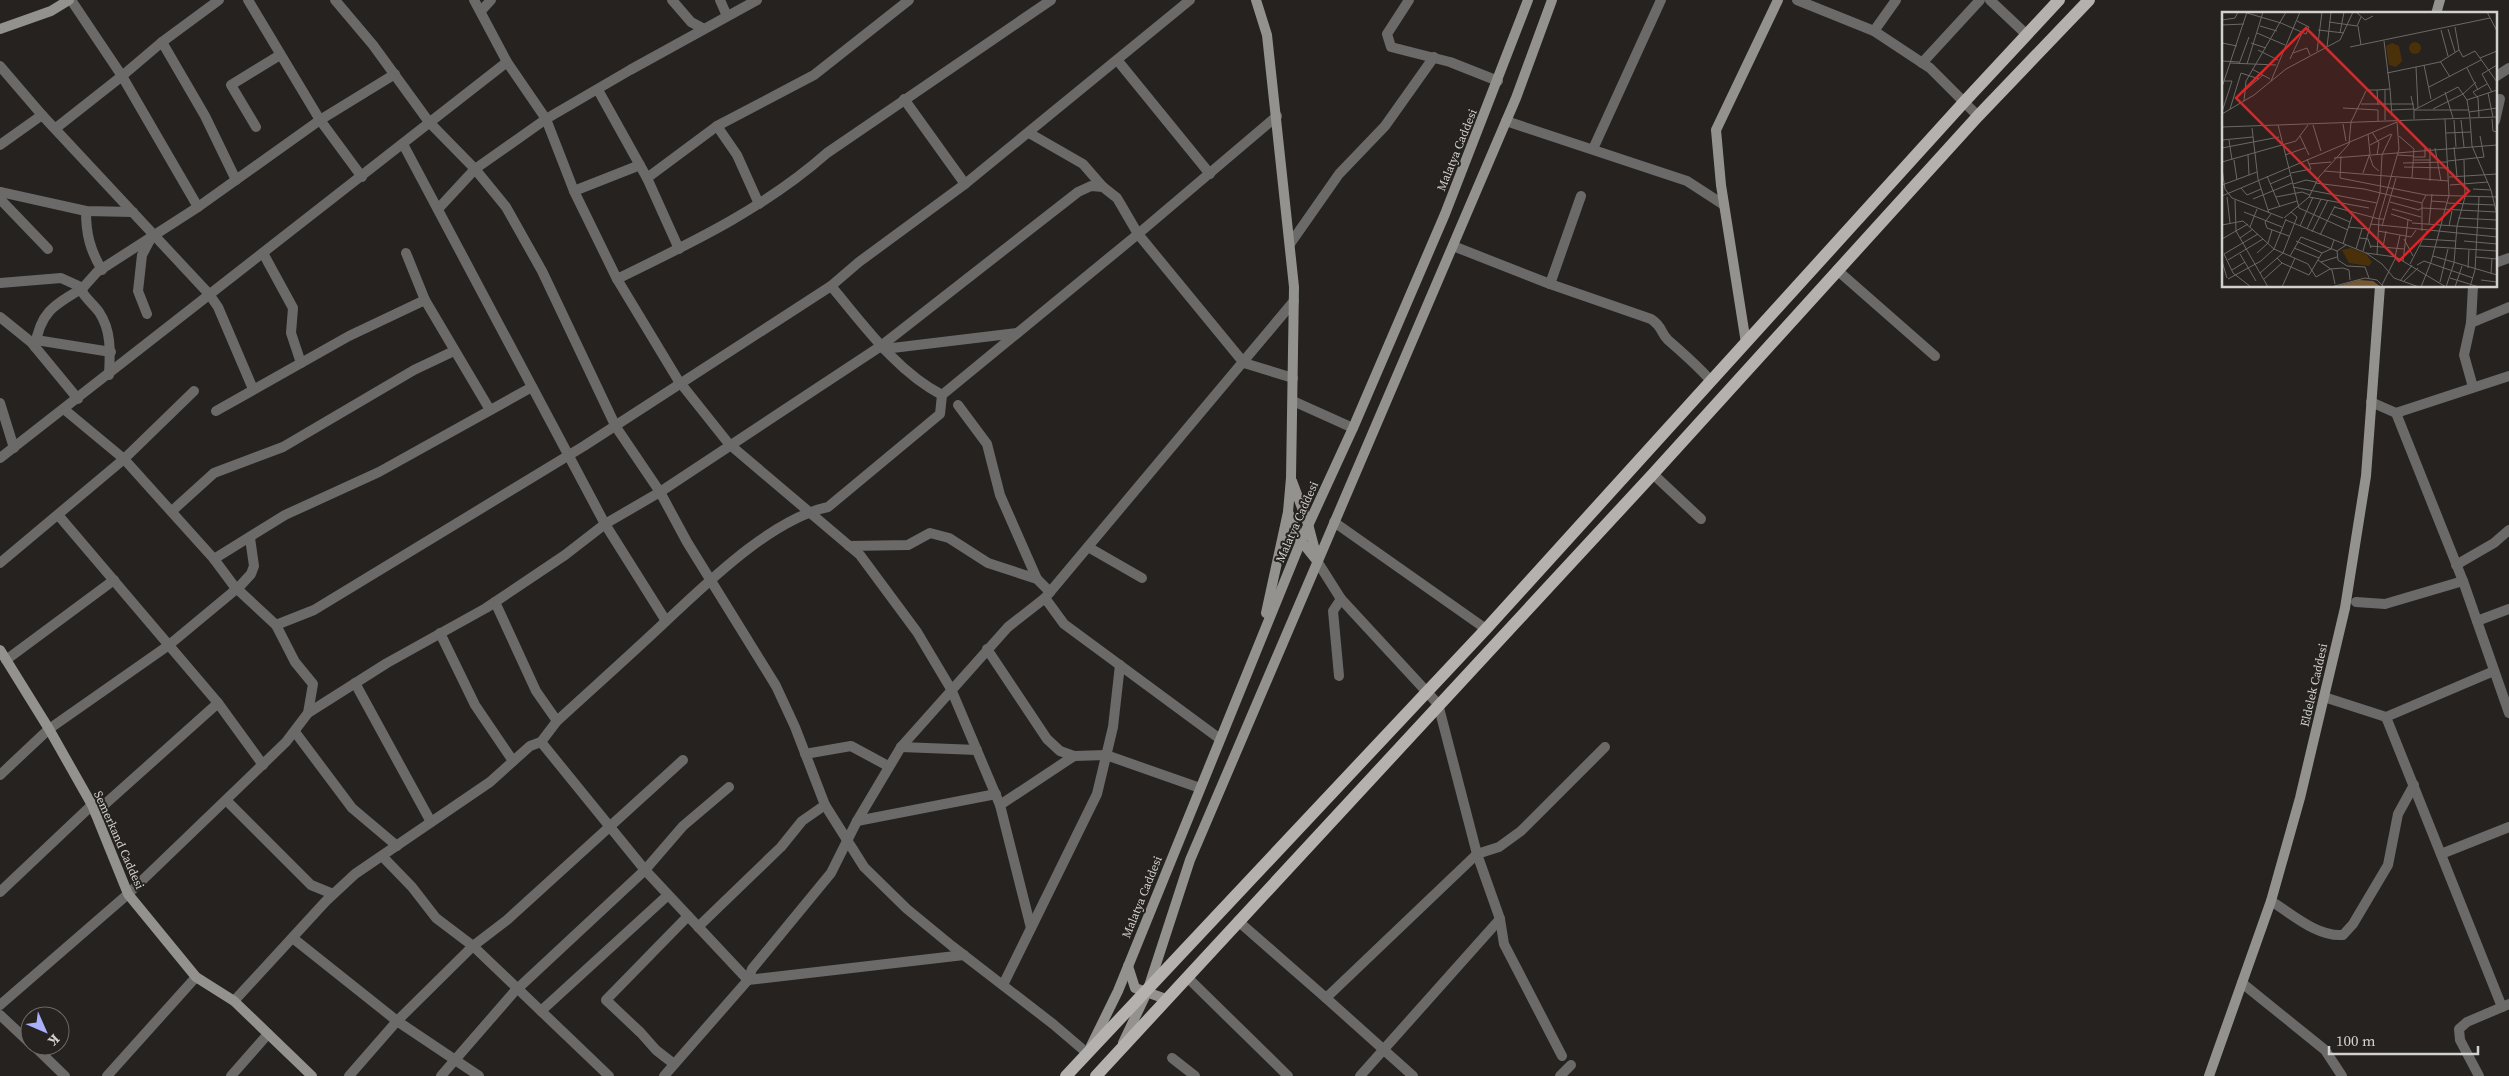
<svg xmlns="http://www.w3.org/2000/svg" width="2509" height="1076" viewBox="0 0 2509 1076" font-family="'Source Serif 4',serif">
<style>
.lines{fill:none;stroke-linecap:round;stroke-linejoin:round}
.street{stroke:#6b6a68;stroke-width:10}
.secondary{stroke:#94928f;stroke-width:10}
.primary{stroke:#b4b1ae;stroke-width:12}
.labels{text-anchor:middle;stroke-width:4;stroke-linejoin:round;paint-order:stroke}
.street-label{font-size:12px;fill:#d3d1cf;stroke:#25221f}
.inset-road{fill:none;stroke:#6b6865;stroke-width:1}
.view{fill:#d62828;fill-opacity:0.15;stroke:#d62828;stroke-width:2.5}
.inset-edge{fill:none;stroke:#d3d1cf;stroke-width:2.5}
</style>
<rect width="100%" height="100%" fill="#25221f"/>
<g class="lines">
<g class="street">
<path d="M71,0l51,76 76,131"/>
<path d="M248,0l72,120 42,57"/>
<path d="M335,0l38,45 56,77 46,47 71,-50 84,-49 127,-70"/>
<path d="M474,0l33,62 39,57 28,72 43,88 61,101 51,64 131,111 57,77 34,57 49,116 31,123"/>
<path d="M672,0l19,22 13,7"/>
<path d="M720,0l7,16"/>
<path d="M1409,0l-22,34 4,13 59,15 48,19"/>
<path d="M1797,0l77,31 56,37 48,48"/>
<path d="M1990,0l37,35"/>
<path d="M481,11l10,-11"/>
<path d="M1874,31l22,-31"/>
<path d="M162,42l43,74 31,64"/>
<path d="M1118,61l92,113"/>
<path d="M1922,63l58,-63"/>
<path d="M0,66l42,49 167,179 9,13 35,82"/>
<path d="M2495,77l14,-9"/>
<path d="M598,90l49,88 32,71"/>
<path d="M904,99l61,85"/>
<path d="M1506,121l181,60 37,24"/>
<path d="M2495,121l5,-22"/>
<path d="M717,126l20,29 22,49"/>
<path d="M256,127l-25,-42 49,-30"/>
<path d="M56,128l66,-52 40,-34 57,-42"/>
<path d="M1029,133l54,31 20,23"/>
<path d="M403,144l202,380 61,97"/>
<path d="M0,145l42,-30"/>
<path d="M1593,149l68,-149"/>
<path d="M647,178l70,-52 97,-51 95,-75"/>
<path d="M574,191l66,-26"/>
<path d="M0,192l86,19 47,1"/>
<path d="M0,192v7l48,50"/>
<path d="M438,209l37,-40 31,38 36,64 74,156 44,65 27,50 89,144 19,41 30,78 39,62 43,42 45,37 101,78 34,29"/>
<path d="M86,211c0,23 4,39 16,59"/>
<path d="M1290,244l49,-70 46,-48 49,-69"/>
<path d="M1453,246l97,38 101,35c12,8 9,13 17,21 15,13 30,26 43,41"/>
<path d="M263,253l30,55 -2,25 10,30"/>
<path d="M406,253l19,47 65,110"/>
<path d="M2495,263l14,-5"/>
<path d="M1837,270l98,86"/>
<path d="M617,279c74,-36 148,-71 210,-126l224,-153"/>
<path d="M0,283l61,-5 22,10"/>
<path d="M1550,284l31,-88"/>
<path d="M831,286c33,39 65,85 111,109"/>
<path d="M2473,286l-2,37 -7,32 9,32"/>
<path d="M147,314l-9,-23 4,-36 8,-15"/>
<path d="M0,317l31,25 47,57"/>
<path d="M2471,323l38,-16"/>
<path d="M36,340l75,12"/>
<path d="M35,347c5,-35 19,-42 48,-59"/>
<path d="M884,349l133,-16"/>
<path d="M109,375c1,-21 3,-44 -10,-63 -5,-7 -13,-13 -18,-22l16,-18 101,-65 122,-87 75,-46"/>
<path d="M1293,401l60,27"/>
<path d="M2371,402l25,11 67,168 46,132"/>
<path d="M0,403l14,45"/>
<path d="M958,405l29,39 13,51 37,84"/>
<path d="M216,411l133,-75 76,-36"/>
<path d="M2396,413l113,-37"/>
<path d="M0,458l507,-396"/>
<path d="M1653,474l48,45"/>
<path d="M172,511l42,-38 69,-26 131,-77 40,-19"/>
<path d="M59,516l159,187 45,62"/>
<path d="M1334,522l152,107"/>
<path d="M849,546l59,-1 22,-12 19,5 39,25 49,16 13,13"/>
<path d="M1088,547l54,31"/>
<path d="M214,559l71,-44 94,-43 153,-85"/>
<path d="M1317,561l24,38 97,105 39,150 23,65 4,25 58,112"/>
<path d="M0,563l124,-104 70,-68"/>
<path d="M2456,565l38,-22 15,-13"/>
<path d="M1045,598l19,26 156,115"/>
<path d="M495,602l41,89 21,30"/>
<path d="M2356,602l29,2 78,-23"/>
<path d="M2477,621l32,-12"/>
<path d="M276,625l38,-15 270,-164 247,-160 28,-24 106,-78 225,-184"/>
<path d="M440,633l35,72 38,56"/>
<path d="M987,649l60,90 13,12 14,5 32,-1 94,33"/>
<path d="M6,660l108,-80"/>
<path d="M1339,676l-6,-65 8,-12"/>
<path d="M355,683l76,139"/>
<path d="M2324,697l62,20 108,-46"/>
<path d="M308,713l79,-50 99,-55 79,-53 40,-31 55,-32 221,-146 197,-154 13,-6 12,1 14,11 21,36 106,129 49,15"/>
<path d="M2386,717l116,290"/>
<path d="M295,732l57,76 45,38"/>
<path d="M541,742l104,128 103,110 216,-25"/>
<path d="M901,747l76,3"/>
<path d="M805,754l46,-8 37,20"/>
<path d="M0,775l49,-46 120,-84 71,-59 11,-12 3,-8 -4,-28"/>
<path d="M227,801l84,84 22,9"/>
<path d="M1000,805l74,-49"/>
<path d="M95,813l123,-110"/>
<path d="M857,821l139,-27"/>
<path d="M2441,854l68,-27"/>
<path d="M382,856l30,31 24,31 37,28 136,130"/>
<path d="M0,892l92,-87"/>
<path d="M2271,901c21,13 46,36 72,34l10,-11 35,-59 10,-51 16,-29"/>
<path d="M1238,921l88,77 151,-144 22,-7 22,-16 84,-84"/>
<path d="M698,927l83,-80 21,-26 23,-16"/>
<path d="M294,939l103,82 82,55"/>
<path d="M1187,977l101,99"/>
<path d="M2242,983l83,67 17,26"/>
<path d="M1003,985l94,-191 16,-67 7,-62"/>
<path d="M1326,998l87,78"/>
<path d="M234,1001l92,-100 29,-27 135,-92 40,-36 11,-4 16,-21c36,-33 72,-65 107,-98 42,-39 107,-104 164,-116l112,-93 2,-19 196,-161 139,-118"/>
<path d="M0,1005l128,-111 158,-152 22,-29 5,-29 -18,-22 -19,-37 -42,-39 -20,-27 -90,-100 -59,-49"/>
<path d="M541,1011l127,-116"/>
<path d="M0,1015l30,28"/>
<path d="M34,1046l31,30"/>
<path d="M1172,1058l23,18"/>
<path d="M674,1064l-18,-14 -15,-17 -35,-33 82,-84"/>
<path d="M107,1076l89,-99"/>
<path d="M231,1076l37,-42"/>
<path d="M349,1076l48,-55 76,-75 34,-26 176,-160"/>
<path d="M441,1076l73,-84 131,-122 38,-44 46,-39"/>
<path d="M664,1076l84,-96 4,-11 79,-96 26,-52 44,-74 107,-120 37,-29 249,-297"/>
<path d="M1360,1076l140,-157"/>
<path d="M1560,1076l11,-11"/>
<path d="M2479,1076l-19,-36 -1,-11 8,-7 42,-18"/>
</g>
<g class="secondary">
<path d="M1256,0l11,35 27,252 -3,191 -3,34 13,29 16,20"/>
<path d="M2436,14l4,-14"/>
<path d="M0,29l51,-18 18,-11"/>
<path d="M1746,343l-25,-158 -5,-55 62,-130"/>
<path d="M1292,481l16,43 9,34"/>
<path d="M1266,613l22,-101"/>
<path d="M0,650l49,79 43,76 36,89 68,83 38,24 78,75"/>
<path d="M1128,966l7,22 31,11"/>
<path d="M1123,1043l24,-51 43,-132 326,-762 36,-98"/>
<path d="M1091,1046l27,-55 183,-450 52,-113 92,-214 83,-214"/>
<path d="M2209,1076l62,-175 29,-103 45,-190 21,-132 14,-190"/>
</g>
<g class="primary">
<path d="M1066,1076l420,-447 479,-528 94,-101"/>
<path d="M1096,1076l557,-602 325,-358 111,-116"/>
</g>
</g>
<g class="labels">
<g class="street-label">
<text transform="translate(1457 150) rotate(-68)" y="4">Malatya Caddesi</text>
<text transform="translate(1297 522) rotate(-66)" y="4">Malatya Caddesi</text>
<text transform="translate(2314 685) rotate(-77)" y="4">Eldelek Caddesi</text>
<text transform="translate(119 840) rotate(66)" y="4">Semerkand Caddesi</text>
<text transform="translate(1142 897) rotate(-68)" y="4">Malatya Caddesi</text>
</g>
</g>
<g transform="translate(2222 12)">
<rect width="275" height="275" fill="#25221f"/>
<path d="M129,236l15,6 6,8 -3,4 -20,-3 -7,-13z" fill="#4b310a"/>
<path d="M187 36a6 6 0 1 1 12 0a6 6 0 1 1-12 0ZM170,31l7,3 3,15 -6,6 -7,-2 -3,-19z" fill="#4b310a"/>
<path d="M137,268l14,1 8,6h-47z" fill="#765933"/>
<path class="inset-road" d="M134,0l9,8 8,-4M265,0l10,19M25,1l34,10 25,11 3,-7 -12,-6M0,8l13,-2 3,-6M107,10l28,4 4,-9M0,13l22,-1M38,14l17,5M136,14l3,19M233,15l4,23M226,17l7,23M96,18l26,3M219,18l7,26M35,21l28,12M118,21l4,-21M162,29l6,48M0,31l15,3M29,31l15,5M105,35l4,-35M128,35l140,-29M36,38l20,10M95,39l5,-39M71,41l14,-5 3,7M258,46l17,-7M68,47l12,-26M0,49l17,1M218,49l10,16M8,51l46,2M17,52l10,-27M25,52l16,-52M202,53l7,34M194,55l2,41M245,56l11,22M30,57l18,10M165,61l53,-11 19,-12 4,7 12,-6 22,31M49,69l29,-69M0,75l25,-75M207,75l52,-27M163,77v31M144,78h11l1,15M155,78l13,-1 2,27M21,80l20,-17M223,80l8,26M270,80l-10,-18 15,-9M266,81l5,24M189,84l3,14h55M245,88l30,-10M22,89l2,-20 40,-69M139,92h53M121,96l35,2v11M8,97l11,-36 18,6M211,97l30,-15 13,-12M169,98l23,-1M0,100l10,-31h-8M247,100l28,-4M0,102l32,-19 32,-26 54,-29 13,-28M257,105l-1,-19 -5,-6 14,-8M192,107v-9l4,-2 40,-21 9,13 3,18M248,107l2,27 19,44 6,25M270,107l1,12 4,1M232,108l2,27M239,108l3,27M121,112l3,17M56,113l21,83 49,22M91,113l8,26M0,115l275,-10M30,116l6,51 11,34M150,120l7,11 -2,12M224,121l25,-1M146,122l2,20M78,124l9,19M177,124l15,13 -2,29M0,128l31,-3M7,128l3,20M148,133l21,-11M232,135l3,29M0,136l57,-11M213,136l6,33M147,142l4,12 6,5M26,143l1,20M63,143l20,-7M176,143l16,1M119,144l-1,22 86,17M192,145h11v-9M112,146l163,-13M12,148l3,20M192,148h16M226,149l36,-4 -4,-21M0,150l74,-21 12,-16M181,151l45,-1M87,152l22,-2M182,155l45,1M0,157l3,20 7,9 51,20M102,159l125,10M69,161l20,-4 -4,-10M141,161l6,-17M45,164l13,31M227,165l48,-3M208,169v-33M93,171l49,6 58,14M48,172l21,-9M71,172l13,-4 10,2M0,173l35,-13M228,173l38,-3M71,175l84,16M19,176l6,7 14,-6M251,177l18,1M0,184l175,-74 2,27 -19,66 -1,4h5M5,185l3,26M54,185l26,-5 8,3M87,185l60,11M31,187l39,-16M13,188l1,31 32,56M209,189l15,1M168,190l29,8M224,191l48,2M112,195l45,12 -2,35M170,197l29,8M46,198l29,-9M196,198l4,-2 75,4M22,200l38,15M49,202l-6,8 2,6 22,8M109,202l19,8M169,202l21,7M62,206l25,-21 10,-20 30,-33 2,-22 15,-31M236,206l39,2M64,208l80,33 30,4 50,30M190,211l85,6M148,212l127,13M207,212l3,-30M0,213l21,-4 31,28 34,15 8,13 14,-8 13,-1 6,2 1,10M78,214l13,-29M160,214l14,-48M227,214l3,-15M28,215l7,-18M126,215l21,2M85,217l14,-30M156,219l33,6 5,-7M200,219v-28l4,-8 71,2M90,220l16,-32M98,223l15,-29M18,226l13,-9M138,226l8,1 3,9M0,227l26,-15M182,227l9,17M201,227l33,2M74,229l26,12M242,229l33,3M121,232l10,-31M149,234l33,3M198,234l77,5M161,235l3,-16M72,236l25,10M134,237l6,-20M115,239l1,9 9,6 18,1 4,11M141,239l17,-58 2,-38 10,-21M35,241l11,-10 4,-13M144,241l16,11 12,14 25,9M2,242l9,19 18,14M2,242l34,-20M18,242l16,27M68,244l11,-19 36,14 9,-6M211,244l64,19M173,245l5,-22M254,245l21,2M55,246l5,5 27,12 13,-22 9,-4 3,-9M6,248l35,-21M96,248l14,10 3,14M0,249l5,17M181,249l5,-41M99,250l16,-5M188,252l17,-33M195,253l7,-4 49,17M246,256l1,-18M10,258l13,-8M38,261l23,-20 14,-36 -6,-5M269,262l1,-16M228,266l29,9M6,267l33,-18 13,-12 12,-30M42,267l18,-16M259,268l16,2M178,269l12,-16M181,270l15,-14M218,270l8,-33M160,273l14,-28M60,275l13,-29M109,275l34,-9 12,2 7,7M199,275l10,-25 18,-67 -4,-76M224,275l8,-24 3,-37 8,-29 -1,-37M233,275l7,-21M248,275l5,-17 4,-73"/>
<path class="view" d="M84,16l163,163 -70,70 -163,-163z"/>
<rect width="275" height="275" class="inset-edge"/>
</g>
<g transform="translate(45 1031) rotate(135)"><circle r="24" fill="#25221f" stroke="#6b6865"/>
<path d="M0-4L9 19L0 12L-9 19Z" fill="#aab0fb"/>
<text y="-8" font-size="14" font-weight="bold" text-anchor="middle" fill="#d3d1cf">K</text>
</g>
<path d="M2329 1046v8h149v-8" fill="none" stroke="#d3d1cf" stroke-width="2.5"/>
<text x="2336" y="1046" font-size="15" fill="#d3d1cf" stroke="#25221f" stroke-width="4" paint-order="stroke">100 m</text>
</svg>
